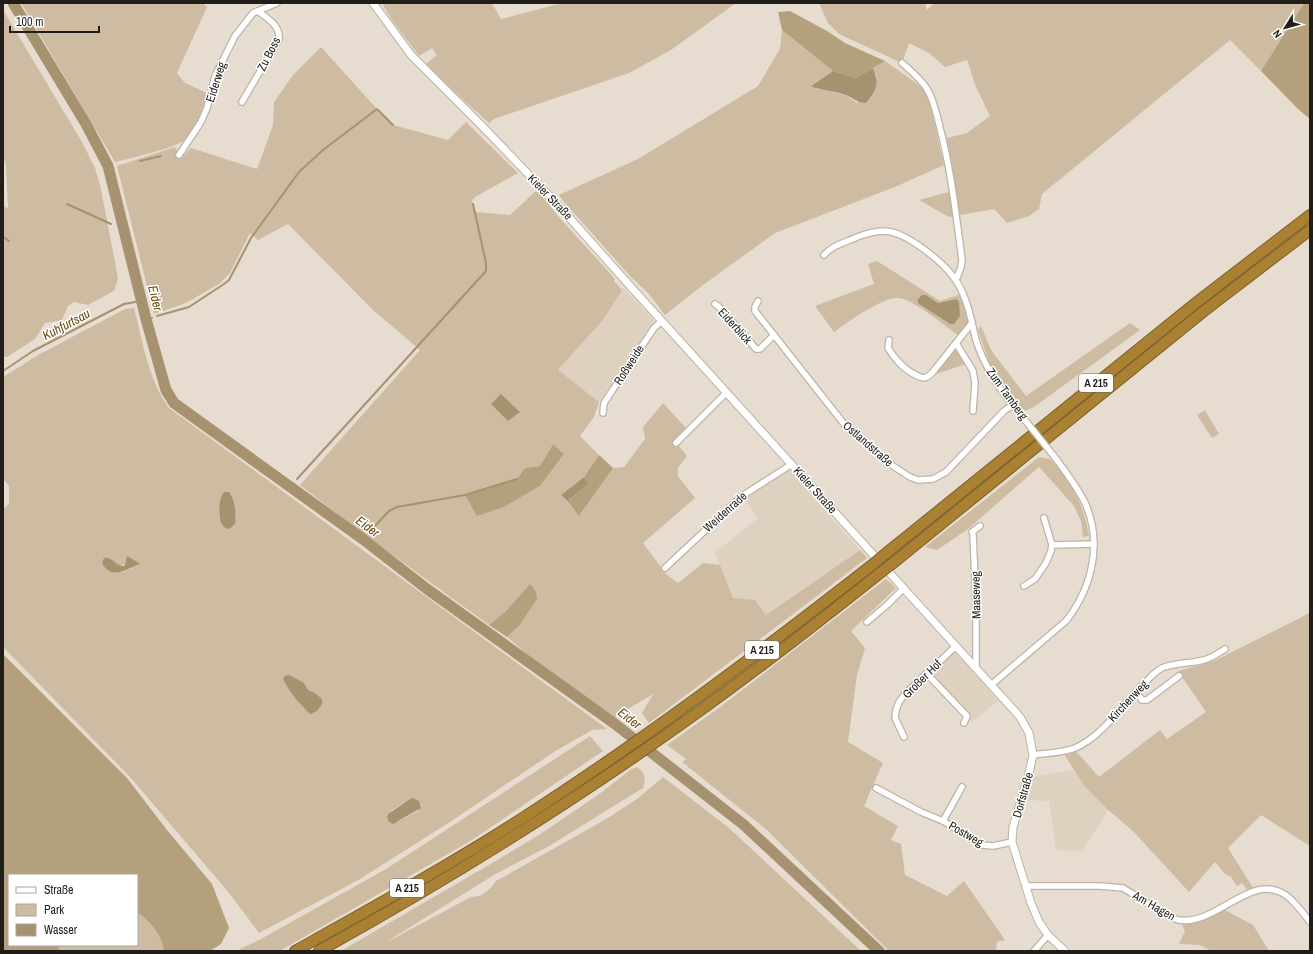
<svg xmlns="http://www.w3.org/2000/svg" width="1313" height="954" viewBox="0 0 1313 954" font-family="'Archivo Narrow',sans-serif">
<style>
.built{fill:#ded1bf}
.green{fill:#cdbca2;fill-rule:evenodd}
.forest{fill:#b5a07d}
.water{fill:#a79270}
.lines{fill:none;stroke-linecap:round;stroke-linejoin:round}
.stream{stroke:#a79270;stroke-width:2}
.river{stroke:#a79270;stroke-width:11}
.minor-casing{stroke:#bcb4a7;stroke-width:8}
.tertiary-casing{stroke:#bcb4a7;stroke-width:9}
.motorway-casing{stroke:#7a5e2a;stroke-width:12}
.minor{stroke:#fff;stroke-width:5.5}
.tertiary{stroke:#fff;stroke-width:7}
.motorway{stroke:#aa8033;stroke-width:10}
.minor-bridge-casing{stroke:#bcb4a7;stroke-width:8;stroke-linecap:butt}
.motorway-bridge-casing{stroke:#7a5e2a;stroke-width:12;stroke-linecap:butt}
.minor-bridge{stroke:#fff;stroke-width:5.5}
.motorway-bridge{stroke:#aa8033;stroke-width:10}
.labels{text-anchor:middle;stroke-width:3;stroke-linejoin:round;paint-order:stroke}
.shield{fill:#fff;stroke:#64625f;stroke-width:1}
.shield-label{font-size:11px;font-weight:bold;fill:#211e1a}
.street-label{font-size:12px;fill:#211e1a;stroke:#fff}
.water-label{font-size:13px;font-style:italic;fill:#6a4c10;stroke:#fff}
</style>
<rect width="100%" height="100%" fill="#e6ddd0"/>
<g class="built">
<path d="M623,288l31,33 -55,81 -41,-31 45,-51z"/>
<path d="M789,470l71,80 -94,65 -11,-15 -22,-2 -18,-45 43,-35 -15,-21 15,-10z"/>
<path d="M953,650l45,51 -26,21 -6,-9 -37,-39z"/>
<path d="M1073,770l11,16 24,24 -26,41 -26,-1 -7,-49 -24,-1 6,-23z"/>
</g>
<g class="green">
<path d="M21,3h181l5,4 -30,66 8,10 22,10c-3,11 -11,37 -19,45 -11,10 -57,20 -73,24z"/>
<path d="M382,3h110l9,16 61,-16h174l-65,47 -42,23 -135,46 -5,4 -29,-26 -34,-33 11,-9 -5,-7 -13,8 -27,-36z"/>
<path d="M819,3h106l2,7 7,-7h370l-43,68 -31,-31 -188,154 -3,15 -10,7 -22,7 -13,-14 -45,8 -30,-17 33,-9 -9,-52 24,-6 23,-17 -14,-29 -9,-27 -22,7 -16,-14 -20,-10 -7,20 -63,-29 -11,-11z"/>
<path d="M3,10l79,132 13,26 6,21 17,89 -4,13 -26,14 -14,-3 -6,4 -6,14 -17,3 -10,16 -28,18h-4v-151l5,2 -2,-43 -3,-8z"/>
<path d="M782,30l51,41 -21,14 5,4 28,6 12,8 20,-26 -4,-9 12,-7 38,27 5,7 16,70 -49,22 -120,46 -72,52 -38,30 -16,-21 -18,-17 -67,-75 -5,-7 79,-36 120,-73 22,-37z"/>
<path d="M321,47l56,62 16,16 55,15 18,-18 52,51 -43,24 -3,3 3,12 35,3 27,-25 21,26 57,63 -1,2 8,9 -19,30 -45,50 41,32 -5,15 -14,19 19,19 -15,22 -23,18 18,21 34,-48 11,-1 21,-28 -2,-12 20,-24 24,26 -9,16 9,11 -9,12v8l17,22 -52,45 23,31 12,9 25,-20 17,2 13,33 22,2 11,15 94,-65 7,8 -218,165 -7,-10 11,-19 -38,23 -78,-54 -30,-26 12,-11 -13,-15 -17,14 -128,-93 -61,-47 120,-135 -47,-40 -85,-86 -30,16 -8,-7 -20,40 -11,11 -33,19 -32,11 -37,-148 58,-19 6,11 10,-10 66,21 16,-44 1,-23 19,-27zM553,444l11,10 -23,31 -75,10 51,-16 8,-11 15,-2z"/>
<path d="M877,261l63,40 24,-8 8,30 -12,14c-14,-10 -46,-38 -62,-39 -16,-1 -50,24 -64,34l-19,-26 59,-22 -6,-20zM926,295l12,8 17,-4 -1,25h-4l-31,-20z"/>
<path d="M134,308c9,35 14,70 35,100l438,321 -15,1 -5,3 -33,19 -104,70 -90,57 -101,54 -29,-39 -100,-117 -127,-130v-138l6,-5v-18l-6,-7v-102l37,-23 85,-45zM224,492h5l7,21 1,5 -14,8 -4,-12zM127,557l14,7 -18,8 -8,1 -5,-14 6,5 5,2 4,-2zM410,799l8,12 -19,10 -12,-4c4,-9 15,-12 23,-18z"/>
<path d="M1130,323l10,7 -106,77 -9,4 -10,-10 -25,-36 -12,-35 3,-4 10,24 35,46z"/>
<path d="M956,343l13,20 -42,14z"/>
<path d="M1205,410l14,24 -7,4 -15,-23z"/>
<path d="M1039,457l11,2c22,22 34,47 39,77l-6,1 -2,-16 -7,-15 -35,-39 -71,62 -31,21 -12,-3z"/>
<path d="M886,579l10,9 -45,43 14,17 -8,27 -9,67 35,21 -19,43 34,20 -7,14 10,4 4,31 42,21 17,-15 41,59 -8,2 -1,9h-107l-122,-121 -85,-68 4,-3 -19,-14 56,-40z"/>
<path d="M1310,612v234l-49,-31 -33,33 27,43 -6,2 -7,-10 -5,3 -6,-9 -6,-3 -10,-12 -26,30 -56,-61 -25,-21 -24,-24 -20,-32 12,-3 23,26 61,-47 7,9 39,-27 -28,-41 36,-10 86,-43z"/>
<path d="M590,736l13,15 -131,89 -187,108 -6,3h-43l25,-12 125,-70z"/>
<path d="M637,767c9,7 9,11 6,21l-94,58 -55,29 -111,69 88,-47c11,0 18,-6 25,-16l112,-63 29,-19 26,-22 66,51 132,123h-520l146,-85 55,-33 60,-41 28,-22z"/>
<path d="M1225,910l28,15 16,26h-57l-13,-6 -20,-1 6,-13 -3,-7 15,-1z"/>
<path d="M137,912c13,9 25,23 27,39h-120l-4,-6h97z"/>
</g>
<g class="forest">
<path d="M1304,3h6v116l-11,-9 -38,-39z"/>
<path d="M790,11l37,20 18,12 40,18 -29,17 -23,-7 -51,-41 -4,-18z"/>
<path d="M553,444l11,10 -23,31 -37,22 -27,9 -12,-21 52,-16 8,-11 15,-2z"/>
<path d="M599,455l14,13 -34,48 -12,-15 22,-17 -5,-7z"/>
<path d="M530,584l6,8 1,7 -18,27 -12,11 -18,-12 17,-14z"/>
<path d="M3,654l124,124 40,52 45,54 17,44 -8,16 -11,7h-46c-2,-16 -14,-30 -27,-39v-37h-128v70h49l2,6h-57z"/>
</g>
<g class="water">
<path d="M873,68c7,17 3,22 -7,35 -11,-1 -11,-4 -20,-8 -12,-4 -24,-4 -35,-9l22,-15 23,7z"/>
<path d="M922,295h4l12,8 18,-4 3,3 1,14 -6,8h-4l-31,-20 -2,-4z"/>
<path d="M501,394l19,18 -12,9 -17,-17z"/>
<path d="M584,477l5,7 -22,17 -6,-6z"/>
<path d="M224,492h5c6,8 8,23 6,32 -16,18 -20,-21 -11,-32z"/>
<path d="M127,556l14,8c-14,4 -29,18 -39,-1l2,-5c8,-2 11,8 20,8l1,-2z"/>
<path d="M289,675l15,8 4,7 7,3 7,6v5l-5,7 -7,3c-11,-11 -20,-21 -27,-35l2,-3z"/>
<path d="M413,798l6,3 2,7 -28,16 -4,-2 -2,-5 1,-3 22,-15z"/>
</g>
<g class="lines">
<g class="stream">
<path d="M140,161l21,-5"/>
<path d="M67,204l44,20"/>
<path d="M5,238l4,3"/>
<path d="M157,316l32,-9 35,-23 5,-4 22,-42 48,-66 24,-22 54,-41 16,16"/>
<path d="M146,319l6,-1"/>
<path d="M3,371l30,-20 91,-47 17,-3"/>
<path d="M297,479l189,-208v-8l-13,-59"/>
<path d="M374,527l15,-16 8,-4 68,-12 52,-16"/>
</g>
<path class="river" d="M13,3l73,121 22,42 38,153 20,71 8,13 190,137 63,49 188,135 129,101 135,126"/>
<g class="minor-casing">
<g id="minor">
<path d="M902,63c9,8 19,16 25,26 7,11 9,24 12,35 12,45 17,91 23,136l-1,7 -5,13"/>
<path d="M242,102l37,-63c1,-14 -11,-20 -21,-28"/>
<path d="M179,155l22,-33 6,-14 8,-32 20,-40 18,-23 24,-10"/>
<path d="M824,255c7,-8 16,-11 26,-15 11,-5 22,-9 35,-9 22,1 61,33 72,51 11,18 14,38 19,58 9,29 25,52 45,75"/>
<path d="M758,301l-3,6v4l93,118 45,37 17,11 8,3 15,-1 13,-7 58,-61 8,-6"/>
<path d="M715,304l4,3 37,42h4l14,-14"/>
<path d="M889,340l-1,8c9,14 19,25 35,30l4,-1 5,-4 40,-50"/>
<path d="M956,343l17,28 2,12 -2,28"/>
<path d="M603,413l1,-10 50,-75 8,-7"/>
<path d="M676,443l51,-51"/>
<path d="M1052,545l42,-1"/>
<path d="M665,568l77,-72 50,-32"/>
<path d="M1024,586l11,-7 11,-16 5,-12 1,-6 -8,-27"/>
<path d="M867,622l20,-17 17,-17"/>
<path d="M976,669v-68l-3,-66 -1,-3 8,-6"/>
<path d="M927,674l40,42 -3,7"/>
<path d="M991,685l75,-64c26,-33 37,-78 19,-118 -7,-15 -18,-29 -28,-43"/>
<path d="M1136,692l6,8h5l32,-24"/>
<path d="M904,737l-9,-19 1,-8 3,-8 7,-9 50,-47"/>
<path d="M1033,755c13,-2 30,-2 42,-7 26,-11 43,-38 62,-57 8,-7 15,-18 25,-23 13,-6 28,-4 42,-8 7,-2 15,-7 21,-11"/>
<path d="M876,788l45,24 22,9 39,24 11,1 19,-4"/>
<path d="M943,821l19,-34"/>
<path d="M1026,886h74l23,2 49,30c40,16 78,-50 115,-22 9,7 16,17 23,26"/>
<path d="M1034,951l14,-16"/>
</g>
</g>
<g class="tertiary-casing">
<path id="tertiary" d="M373,3l38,52 72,72 76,79 72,81 389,430 9,16 4,22 -5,22 -15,50 -1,15 19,61 8,19 9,13 17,16"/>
</g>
<g class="motorway-casing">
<g id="motorway">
<path d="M884,555l313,-253 113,-87"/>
<path d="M893,563l311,-252 106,-81"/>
<path d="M295,951c75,-42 151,-84 223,-130 123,-79 239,-166 354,-256"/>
<path d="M319,951c132,-73 260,-153 382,-241 61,-44 120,-90 179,-137"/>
</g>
</g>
<use href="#minor" class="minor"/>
<use href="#tertiary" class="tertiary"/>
<use href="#motorway" class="motorway"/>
<g class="minor-bridge-casing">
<path id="minor-bridge" d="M1021,415l36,45"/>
</g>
<g class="motorway-bridge-casing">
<g id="motorway-bridge">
<path d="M872,565l12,-10"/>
<path d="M880,573l13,-10"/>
</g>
</g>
<use href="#minor-bridge" class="minor-bridge"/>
<use href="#motorway-bridge" class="motorway-bridge"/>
</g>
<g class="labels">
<g class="shield">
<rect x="1079" y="374" width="34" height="18" rx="3"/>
<rect x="745" y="641" width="34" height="18" rx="3"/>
<rect x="390" y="879" width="34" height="18" rx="3"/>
</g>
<g class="shield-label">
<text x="1096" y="387">A 215</text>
<text x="762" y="654">A 215</text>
<text x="407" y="892">A 215</text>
</g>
<g class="street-label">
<text transform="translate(269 54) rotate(-63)" y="4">Zu Boss</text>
<text transform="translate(216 82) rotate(-72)" y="4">Eiderweg</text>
<text transform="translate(550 197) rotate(46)" y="4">Kieler Straße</text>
<text transform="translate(735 326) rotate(48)" y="4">Eiderblick</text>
<text transform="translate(629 365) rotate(-57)" y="4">Roßweide</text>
<text transform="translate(1007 394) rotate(54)" y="4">Zum Tamberg</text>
<text transform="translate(868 444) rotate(41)" y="4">Ostlandstraße</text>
<text transform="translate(815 490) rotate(48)" y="4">Kieler Straße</text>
<text transform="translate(725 512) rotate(-42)" y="4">Weidenrade</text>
<text transform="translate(976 595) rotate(-91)" y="4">Maaseweg</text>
<text transform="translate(922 679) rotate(-45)" y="4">Großer Hof</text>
<text transform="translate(1128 701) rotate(-47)" y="4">Kirchenweg</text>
<text transform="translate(1023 795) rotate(-74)" y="4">Dorfstraße</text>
<text transform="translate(966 834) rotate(30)" y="4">Postweg</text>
<text transform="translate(1154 906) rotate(30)" y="4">Am Hagen</text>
</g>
<g class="water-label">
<text transform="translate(156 298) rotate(76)" y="5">Eider</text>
<text transform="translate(66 324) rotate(-28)" y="5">Kuhfurtsau</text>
<text transform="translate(368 526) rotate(36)" y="5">Eider</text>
<text transform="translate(630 718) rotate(38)" y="5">Eider</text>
</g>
</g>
<rect width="1313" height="954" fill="none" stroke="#211e1a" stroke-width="8"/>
<rect x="8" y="874" width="130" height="72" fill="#ffffff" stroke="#a6a5a3"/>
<rect x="16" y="887" width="20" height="6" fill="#ffffff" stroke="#a6a5a3"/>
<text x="44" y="894" font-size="12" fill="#211e1a">Straße</text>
<rect x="16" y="904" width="20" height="12" fill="#cdbca2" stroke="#a6a5a3"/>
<text x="44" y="914" font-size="12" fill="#211e1a">Park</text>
<rect x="16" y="924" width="20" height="12" fill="#a79270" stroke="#a6a5a3"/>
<text x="44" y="934" font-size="12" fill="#211e1a">Wasser</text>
<g transform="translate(1285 28) rotate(233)" stroke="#ffffff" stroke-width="3" paint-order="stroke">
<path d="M0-3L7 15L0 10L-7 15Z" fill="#211e1a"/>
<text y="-6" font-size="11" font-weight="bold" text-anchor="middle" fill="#211e1a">N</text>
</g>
<path d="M10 26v6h89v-6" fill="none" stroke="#211e1a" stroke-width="2"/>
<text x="16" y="26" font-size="12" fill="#211e1a" stroke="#ffffff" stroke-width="3" paint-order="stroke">100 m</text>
</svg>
